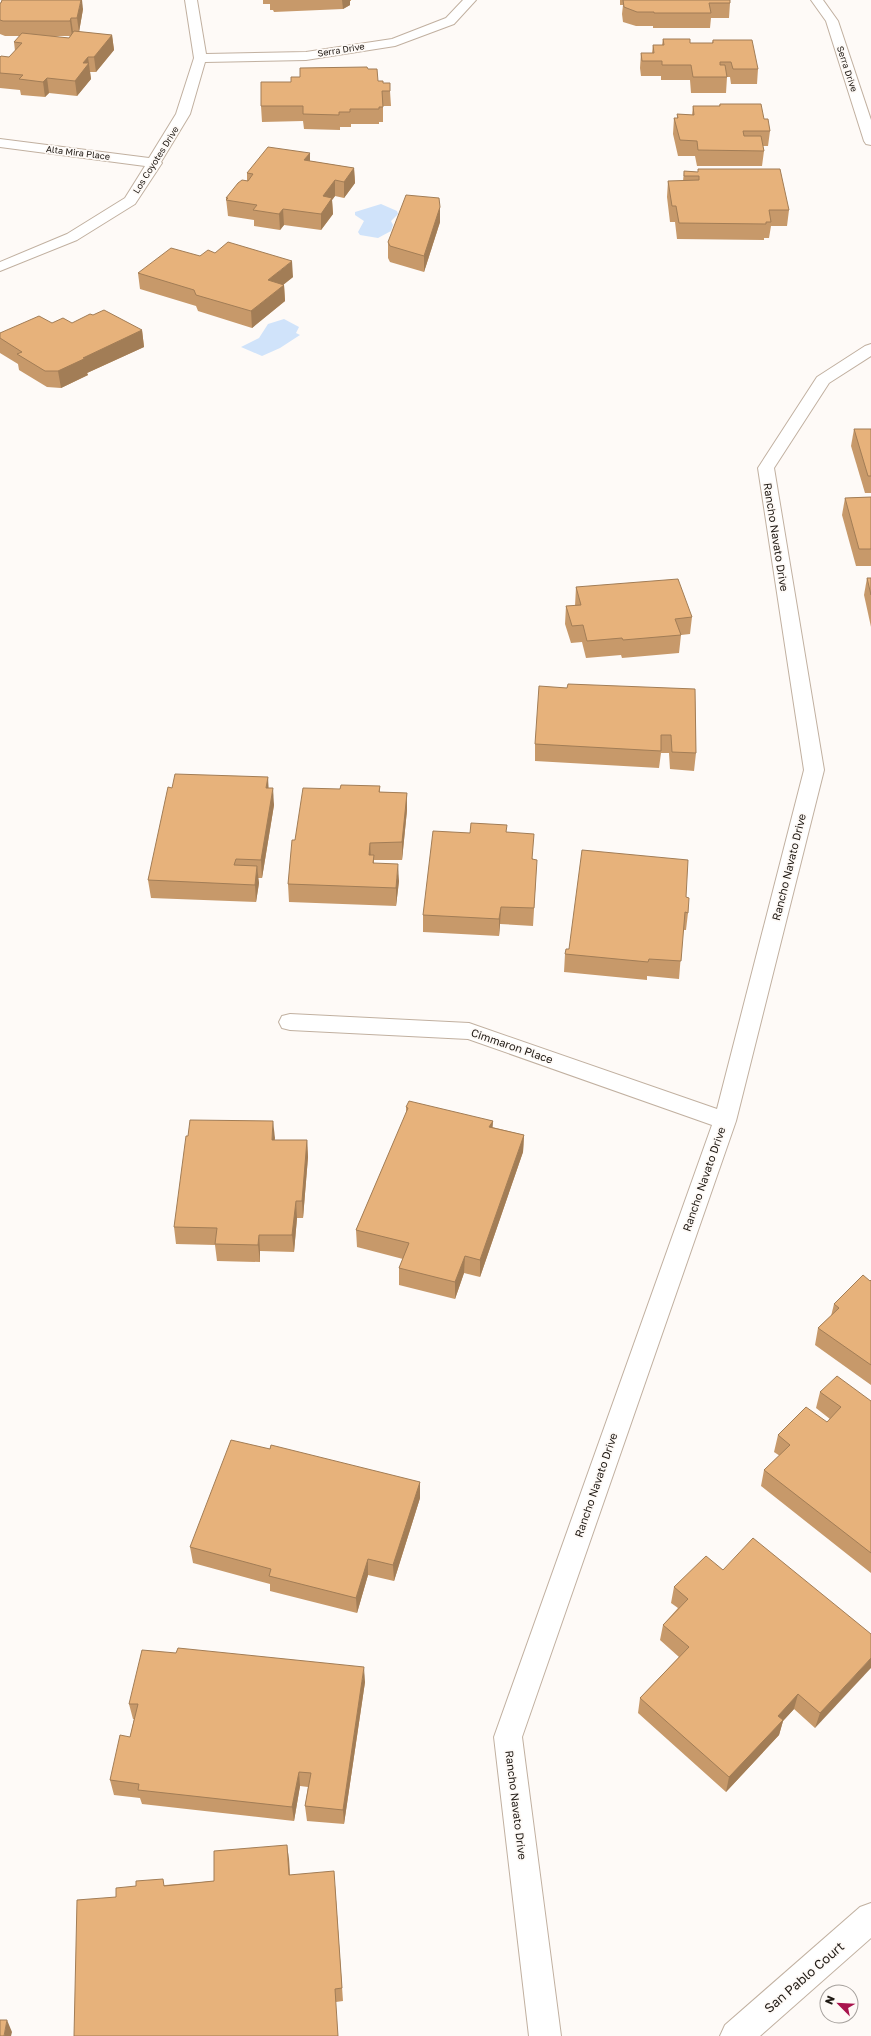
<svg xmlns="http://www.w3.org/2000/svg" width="871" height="2036" viewBox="0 0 871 2036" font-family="'Golos Text',sans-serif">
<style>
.water{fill:#d0e3fa}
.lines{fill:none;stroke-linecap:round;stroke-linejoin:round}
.street-casing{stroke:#c1b0a0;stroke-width:2}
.street{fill:#fff;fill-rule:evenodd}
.wall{fill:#c7996a;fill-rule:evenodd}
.shaded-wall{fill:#a27d56}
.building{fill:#e7b27b;stroke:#a27d56}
.labels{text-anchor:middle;stroke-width:3.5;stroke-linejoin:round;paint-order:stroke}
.far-street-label{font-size:9px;fill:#1f1913;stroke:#fefaf7}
.street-label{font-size:11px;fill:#1f1913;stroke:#fefaf7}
.near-street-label{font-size:13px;fill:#1f1913;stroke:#fefaf7}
</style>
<rect width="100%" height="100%" fill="#fefaf7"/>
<g class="water">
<path d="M381,204l16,7 1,3 -7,7 2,4 -2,6 -13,7 -18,-3 -2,-3 6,-11 -9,-6v-3z"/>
<path d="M284,319l15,8 -3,6 4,2 -20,13 -18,8 -21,-9 18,-9 9,-14z"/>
</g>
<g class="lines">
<g class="street-casing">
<g id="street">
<path d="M185,0h12l9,54 100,-2 86,-13 54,-21 17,-18h13l-22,24 -59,22 -89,14 -101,2 -15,52 -29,48 1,1 -27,41 -58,36 -77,31v-9l67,-28 58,-36 20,-32 -145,-19v-8l149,19 27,-44 18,-56z"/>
<path d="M811,0h12l15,21 33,99v25l-5,-1 -2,-3 -38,-120z"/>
<path d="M871,344v12l-42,27 -55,85 50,302 -88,351 -214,616 39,299h-32l-35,-299 218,-612 -244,-86 -178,-9 -8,-2 -3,-6 3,-6 8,-2 179,9 248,86 87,-339 -46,-302 59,-91 48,-31z"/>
<path d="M871,1903v35l-111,98h-40l5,-11 135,-118z"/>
</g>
</g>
<use href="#street" class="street"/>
</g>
<g class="wall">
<path d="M263,0h88v1h-1v4l-7,4 -69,3 -1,-2h-3v-6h-7z"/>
<path d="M620,0h110v3l-1,15h-18l-1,10h-57v-2h-17l-13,-4 -1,-8 1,-9h-3z"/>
<path d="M0,3l83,6 -4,23 33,3 2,15 -18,22h-6l1,7 -14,17 -28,-3 -4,4 -24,-2 -1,-5 -20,-2v-31h9l6,-6 -1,-9 6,-6h-15l-5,-2zM51,36h19l-1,2z"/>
<path d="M663,39l27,4h22l1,-3 45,29 -1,15h-26l-1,-7h-3l-1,16h-35l-1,-13h-29v-4h-20l-1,-8 1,-15h11l1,-8h9z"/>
<path d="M368,69l10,12 5,2 7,8 1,15h-8v16h-4v2h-28v3h-11v3l-36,-1 -1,-8 -41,1 -1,-16 30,-24 9,-5z"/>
<path d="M720,104l44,15 6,12 -2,15h-5l1,5 -2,15h-65l-2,-10h-17l-5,-22 1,-16h3v-4l15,1 1,-9h26z"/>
<path d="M310,153v8l44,7 1,15 -11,15 -9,-2 -3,4 1,14 -12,16 -37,-5 -4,5 -26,-4v-6l-26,-4 -2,-18 21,-17v-8z"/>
<path d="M684,171l13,1 92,38 -2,16h-16l-2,12h-5v2l-87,-1 -2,-17h-5l-3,-25 1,-16h15z"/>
<path d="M440,207v15l-16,50 -34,-10 -2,-4v-16z"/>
<path d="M200,256l93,21 -10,8h1l1,16 -33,27 -54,-17 -2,-5 -56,-17 -2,-16z"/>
<path d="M52,323h20l70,7 2,17 -57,26 1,2 -27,13 -14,-1 -28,-17 -1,-6 -18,-11v-20z"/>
<path d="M854,429h17v64h-6l-14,-47z"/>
<path d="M871,497v69h-15l-14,-51 3,-17z"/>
<path d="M867,578h4v49l-7,-32z"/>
<path d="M576,587l116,30 -2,17 -9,1 -2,18 -57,5 -1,-3 -35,3 -4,-16 -11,1 -6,-19 1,-18h9z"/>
<path d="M567,688l128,1 1,64 -2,18 -24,-2 -1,-16h-8l-2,15 -124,-7v-17z"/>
<path d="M268,777v11l6,17 -12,73h-4l1,5 -3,19 -105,-4 -3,-18 24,-92z"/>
<path d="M380,786v6l27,1v17l-5,50h-28v3l25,18 -3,25 -107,-4 -1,-18 7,-44 45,-51z"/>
<path d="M507,832l26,27 3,18 -3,49 -33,-2 -1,12 -76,-4v-17l47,-82z"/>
<path d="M686,897l2,16 -2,17h-3l-4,49 -32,-3v4l-83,-8 1,-18 4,-5z"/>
<path d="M406,1107l87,14 -1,6 32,8 -1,17 -43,125 -16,-4 -9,26 -56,-14v-17l4,-9 -46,-12 -1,-17 50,-116z"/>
<path d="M275,1140h32l1,17 -5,61h-6l-3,34 -34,-1v11l-43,-1 -2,-16 -39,-1 -2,-17z"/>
<path d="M871,1280v105l-56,-40 3,-17 13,-12 3,-12z"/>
<path d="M820,1392l51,9v172l-110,-87 3,-16 16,-14 -6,-4 4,-17 49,-13 3,-3 -14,-11z"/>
<path d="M420,1482v16l-26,83 -26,-6 -11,38 -87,-22v-7l-77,-21 -3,-16z"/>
<path d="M723,1570l148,64 -56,94 -21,-19 -11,12 -4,14 -53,57 -88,-79 2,-15 39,-41 -19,-17 3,-15 15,-17 -7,-5 3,-16z"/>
<path d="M365,1682l-21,142 -37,-3 -2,-15 3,-19 -8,-1 -6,35 -152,-17 -2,-6 -26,-3 -4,-15 20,-43 4,-18h-1l-4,-15z"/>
<path d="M289,1859l1,16 45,10 8,116 -7,1 -220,-105 49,-12 49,-4z"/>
</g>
<g class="shaded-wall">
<path d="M81,0h1l1,9 -4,23 -2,-14z"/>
<path d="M342,0h8v5l-7,4z"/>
<path d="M71,18l2,14 -1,4 -2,-15z"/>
<path d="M112,35l2,15 -18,22 -2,-15z"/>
<path d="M88,57l3,22 -14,17 -2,-15 8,-18z"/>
<path d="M47,78l2,15 -4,4 -2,-15z"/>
<path d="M310,153v16l-6,-9z"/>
<path d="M354,168l1,15 -11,15v-16z"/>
<path d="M335,180v16l-3,4 1,14 -12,16v-16l2,-18z"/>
<path d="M440,207v15l-16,50v-16z"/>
<path d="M283,209l1,16 -4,5 -1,-16z"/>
<path d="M292,261l1,16 -24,19 -1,-16z"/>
<path d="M284,285l1,16 -33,27 -1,-17z"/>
<path d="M142,330l2,17 -57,26 1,2 -27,13 -3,-17 25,-13z"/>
<path d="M268,777l1,18 -3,-7z"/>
<path d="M273,788l1,17 -12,73 -1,-18z"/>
<path d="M407,793v17l-5,50v-18z"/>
<path d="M370,843l1,17 -2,-5z"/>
<path d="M398,864l1,17 -3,25v-18z"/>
<path d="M257,866l2,17 -3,19 -1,-17z"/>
<path d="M501,907l-1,17 -1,12v-17z"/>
<path d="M273,1121l2,17 -2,19 -1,-17z"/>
<path d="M493,1121l-1,17 -3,-11z"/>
<path d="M524,1135l-1,17 -43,125v-17z"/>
<path d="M307,1140l1,17 -5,61 -1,-17z"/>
<path d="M296,1201l1,17 -3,34 -2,-17z"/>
<path d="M259,1235l1,16v11l-2,-17z"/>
<path d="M465,1256l-1,17 -9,26v-17z"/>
<path d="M420,1482v16l-26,83 -1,-16z"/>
<path d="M368,1559v16l-11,38 -1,-15z"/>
<path d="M871,1658v10l-56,60 5,-15z"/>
<path d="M364,1667l1,15 -21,142 -1,-14z"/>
<path d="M798,1694l-4,15 -11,12 -4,14 -53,57 3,-15 49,-61z"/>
<path d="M299,1772l1,14 -6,35 -2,-14z"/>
<path d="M287,1845l2,14 1,30 -1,-14z"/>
<path d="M7,2020l5,12 -1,4h-7z"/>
</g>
<g class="building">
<path d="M2,0h79l-4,18h-6l-1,3h-67l-3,-1v-17h1z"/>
<path d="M623,0h107v3h-21l2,10h-57v-1h-17l-13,-5z"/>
<path d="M74,31l38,4 -18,22h-6l-5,6h6l-14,18 -28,-3 -4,4 -24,-3 4,-4 -23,-2v-16l1,-1 8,1 13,-14 -8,-1 8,-9 47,5z"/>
<path d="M663,39h27v4h23v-3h39l6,29h-25l-2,-7h-11v3h5l2,12h-34l-2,-12h-29v-4h-20l-1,-8h13l-1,-8h11z"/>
<path d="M367,67l1,2h9l1,12h5v2h7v8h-8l1,16h-4v2h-29v3h-11v3l-36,-1v-8h-42v-24h30v-5h9v-9z"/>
<path d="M720,104h41l3,15h4l2,12h-27l1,5h17l3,15 -66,-1 -1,-9 -17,-1 -6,-22h4l-1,-4 17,1 -1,-9h27z"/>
<path d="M268,147l42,6 -6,7 50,8 -10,14 -9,-2 -12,16 9,2 -11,16 -38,-5 -4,5 -26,-4 4,-5 -31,-5 2,-2h-2l12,-15 4,-3 6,1 5,-7 -6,-1z"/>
<path d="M698,169h82l9,41h-20l2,12h-5v2l-87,-1 -3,-17h-4l-4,-25 31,-1v-4h-15v-5l14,1z"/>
<path d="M406,195l33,3 1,9 -16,49 -34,-10 -2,-4z"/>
<path d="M228,242l64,19 -24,19 16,5 -33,26 -55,-16 -2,-5 -56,-17 33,-25 29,8 8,-6 7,3z"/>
<path d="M104,310l38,20 -59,28h3l-28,13h-13l-28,-17 5,-2 -22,-14v-5l39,-17 13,7 11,-5 9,5 18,-9 3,1z"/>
<path d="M854,429h17v47h-3z"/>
<path d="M871,497v52h-12l-14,-51z"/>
<path d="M867,578h4v17z"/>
<path d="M678,579l14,38 -17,2 6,16 -58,5 -1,-2 -35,3 -4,-16 -11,1 -6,-20 15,-1 -5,-18z"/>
<path d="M568,684l127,5 1,64 -24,-1 -1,-17h-10v16l-126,-7 4,-58 28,2z"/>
<path d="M175,774l93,3 -2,11h7l-12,72 -25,-1 -2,6 23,1 -2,19 -107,-5 20,-93 4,1z"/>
<path d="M341,785l39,1 -1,6 28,1 -5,49 -32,1 -1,12h5l-1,8 25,1 -2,24 -108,-4 4,-44h3l8,-52 37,1z"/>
<path d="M471,823l36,2 -1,7 28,2 -2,25 5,1 -3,48 -33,-1 -2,12 -76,-4 10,-84 37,2z"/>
<path d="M582,850l106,10 -2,37 3,1 -1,15 -3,-1 -4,49 -32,-2 -1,3 -83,-8 1,-5h3z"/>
<path d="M409,1101l84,20 -4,6 35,8 -44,125 -15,-4 -10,26 -56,-14 10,-25 -53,-13 52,-122 -2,-1z"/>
<path d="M190,1120l83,1 -1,19h35l-5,61h-6l-4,34h-33l-1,10 -43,-1 2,-16 -43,-1 12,-91h2z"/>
<path d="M863,1275l7,6 1,-1v85l-53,-37 21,-20 -5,-4z"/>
<path d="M837,1376l34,25v152l-107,-83 26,-25 -12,-10 28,-28 21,15 14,-15 -21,-15z"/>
<path d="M231,1440l39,9 1,-4 149,37 -27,83 -25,-6 -12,39 -87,-22 2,-7 -81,-22z"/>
<path d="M753,1538l118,96v24l-51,55 -22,-19 -20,22 5,4 -54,57 -89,-79 49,-51 -26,-22 25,-26 -14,-12 32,-31 17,14z"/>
<path d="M178,1648l186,19 -21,143 -38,-4 6,-33 -12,-1 -7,35 -154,-17 1,-6 -29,-4 10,-45 10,2 8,-33h-9l13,-54 34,3z"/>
<path d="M287,1845l2,30 45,-4 8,117 -7,1 3,47h-264l3,-136 39,-3v-9l20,-2v-5l27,-2 1,7 50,-5v-30z"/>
<path d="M0,2020h7l-3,16h-4z"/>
</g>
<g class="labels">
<g class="far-street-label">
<text transform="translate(341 50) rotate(-9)" y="3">Serra Drive</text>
<text transform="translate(847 69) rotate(72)" y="3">Serra Drive</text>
<text transform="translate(78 153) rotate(7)" y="3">Alta Mira Place</text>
<text transform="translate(156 160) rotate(-58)" y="3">Los Coyotes Drive</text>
</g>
<g class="street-label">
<text transform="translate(776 537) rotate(81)" y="4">Rancho Navato Drive</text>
<text transform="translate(789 867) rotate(-76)" y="4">Rancho Navato Drive</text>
<text transform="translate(512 1046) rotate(19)" y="4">Cimmaron Place</text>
<text transform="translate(704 1179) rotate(-71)" y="4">Rancho Navato Drive</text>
<text transform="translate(596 1485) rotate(-71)" y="4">Rancho Navato Drive</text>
<text transform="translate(516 1805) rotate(83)" y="4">Rancho Navato Drive</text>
</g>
<g class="near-street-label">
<text transform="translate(804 1977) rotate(-41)" y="5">San Pablo Court</text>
</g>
</g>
<g transform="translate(839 2004) rotate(294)"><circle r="19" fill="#fefaf7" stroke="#a5a09c"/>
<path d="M0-3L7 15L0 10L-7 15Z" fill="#a8144d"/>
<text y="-6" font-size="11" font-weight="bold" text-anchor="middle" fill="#1f1913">N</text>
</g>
</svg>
